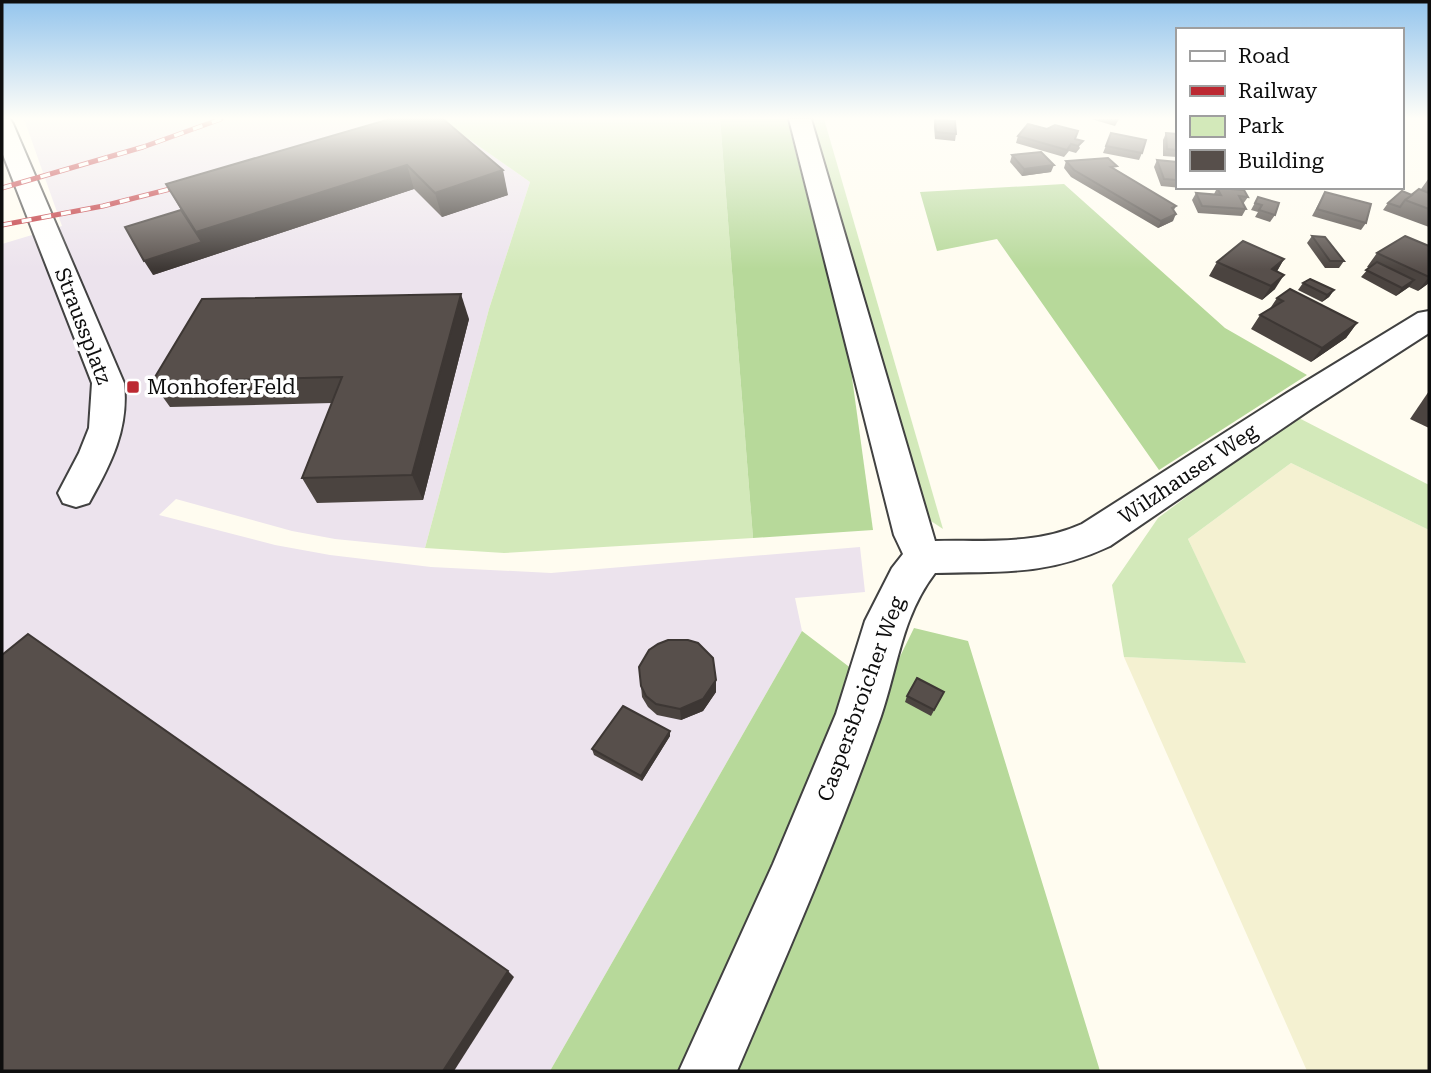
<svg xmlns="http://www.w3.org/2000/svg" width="1431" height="1073" viewBox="0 0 1431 1073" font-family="'Roboto Serif',serif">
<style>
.industrial{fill:#ece3ed}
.farmland{fill:#f4f1d1}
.green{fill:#d3e9ba}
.forest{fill:#b7d99a}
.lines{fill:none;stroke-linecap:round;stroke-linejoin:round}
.minor-casing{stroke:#414141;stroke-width:4}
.minor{fill:#fff;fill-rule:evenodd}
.rail-casing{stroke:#bc2932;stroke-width:5}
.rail{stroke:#fff;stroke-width:3.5;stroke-dasharray:10;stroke-linecap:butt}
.wall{fill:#4b4440}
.shaded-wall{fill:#3d3734}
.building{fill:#574f4b;stroke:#3d3734;stroke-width:2}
.poi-dot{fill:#bc2932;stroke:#fff;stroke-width:2.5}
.labels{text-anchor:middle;stroke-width:7;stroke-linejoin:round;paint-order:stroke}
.street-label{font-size:21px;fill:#0e0e0e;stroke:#fff}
.poi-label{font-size:21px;fill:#0e0e0e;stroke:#fff;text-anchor:start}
</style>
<rect width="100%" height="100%" fill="#fffcf0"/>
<path class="industrial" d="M24,119h416l90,63 -41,127 -64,239 -90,-9 -43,-8 -116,-32 -17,16 116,30 55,10 101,12 120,6 309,-26 5,45 -70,6 7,33 -252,440h-548v-827l60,-18z"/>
<path class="farmland" d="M1291,463l138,67v541h-122l-183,-414 121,6 -57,-124z"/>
<g class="green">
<path d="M440,119h280l33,419 -249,15 -79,-5 64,-239 41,-127z"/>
<path d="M808,119h16l119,410 -18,-12z"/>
<path d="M1295,416l134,69v45l-138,-67 -103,76 58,124 -122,-6 -12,-72 46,-67z"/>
</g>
<g class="forest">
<path d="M720,119h67l63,244 23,167 -120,8z"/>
<path d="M1064,184l161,144 82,47 -148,95 -162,-231 -60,12 -17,-59z"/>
<path d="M914,628l54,13 132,430h-550l252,-440 50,38 37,10z"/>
</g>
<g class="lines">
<g class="minor-casing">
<g id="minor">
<path d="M2,119h8l3,5 111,259c5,46 -13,81 -35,120l-13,4 -13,-4 -5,-10 21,-40 10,-25 3,-45 -90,-231z"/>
<path d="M789,119h22l124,422c50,-1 101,4 147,-17l205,-131 131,-80 11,-2v22l-118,76 -201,137c-64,30 -107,25 -175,27 -33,43 -37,93 -54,143 -42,120 -94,238 -144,355h-58l94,-207 63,-150 29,-93 27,-53 11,-14 -9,-19z"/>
</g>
</g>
<use href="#minor" class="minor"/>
<g class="rail-casing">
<g id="rail">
<path d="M2,188l141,-41 78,-28"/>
<path d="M2,225l101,-19 83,-21"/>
</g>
</g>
<use href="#rail" class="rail"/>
</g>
<g class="wall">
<path d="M390,119l118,76 -66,22 -28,-28 -261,86 28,-65 -15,-26z"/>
<path d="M1091,119h28l-4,7z"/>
<path d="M935,120l21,14 -1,7 -20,-2 -1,-13z"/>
<path d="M1111,133l31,20 -3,7 -36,-7z"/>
<path d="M1166,133l11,1v23l-14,-1v-16z"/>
<path d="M1018,136l57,3 5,9 -4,5 -7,-2 -5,6 -48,-14z"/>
<path d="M1012,155l39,17 -29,4 -12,-14z"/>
<path d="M1157,160l20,2v25h16l-1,2 -31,-3 -7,-19z"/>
<path d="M1066,161l49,8 61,37 -2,4 -1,11 -15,7 -87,-51 -7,-9z"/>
<path d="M1429,178v49l-46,-17 5,-7 24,-8 9,-6z"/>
<path d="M1222,187h24l-2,4 4,6 -5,7 3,5 -4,7 -44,-3 -6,-13 4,-7 18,1 3,-6h6z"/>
<path d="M1325,192l41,31 -5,7 -49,-14z"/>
<path d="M1258,197l17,18 -5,7 -15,-5 3,-5 -7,-2z"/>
<path d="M1312,236l32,25 -5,7h-14l-18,-25z"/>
<path d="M1429,246v37l-11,8 -9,-4 -13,9 -35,-19 8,-9 -2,-1 10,-14z"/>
<path d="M1284,259l-7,12 -2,18 -13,11 -53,-24 8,-14z"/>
<path d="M1303,283l31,7 -5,7 -7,5 -24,-12z"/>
<path d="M1277,298l80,25 -11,15 -35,24 -60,-33 9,-14 9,-5z"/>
<path d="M469,319l-46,181 -106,3 -15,-25 30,-75 -162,4 -18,-25z"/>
<path d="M1429,391v37l-19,-9z"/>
<path d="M641,686l75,6 -13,19 -22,9 -24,-5 -9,-8 -6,-10z"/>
<path d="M944,692l-13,24 -26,-14 2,-6z"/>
<path d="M670,731v5l-28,45 -48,-26 -2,-6z"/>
</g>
<g class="shaded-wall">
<path d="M407,165l7,24 -261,86 -9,-14 58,-19 -6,-10z"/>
<path d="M1054,165l-3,7 -29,4 2,-7z"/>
<path d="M503,170l5,25 -66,22 -7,-24z"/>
<path d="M1176,214l-3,7 -15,7 3,-7z"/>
<path d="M1284,259l-8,14 -13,10 9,-14z"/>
<path d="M1284,275l-9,14 -13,11 9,-14z"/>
<path d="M1429,277v6l-11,8z"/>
<path d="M1414,280l-5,7 -13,9 6,-8z"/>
<path d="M1334,290l-5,7 -7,5 5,-7z"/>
<path d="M461,294l8,25 -46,181 -11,-25z"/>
<path d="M1357,323l-11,15 -35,24 11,-14z"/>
<path d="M716,680v12l-13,19 -22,9 -1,-11z"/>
<path d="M670,731v5l-28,45 -1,-5z"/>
<path d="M508,971l6,6 -60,94h-11z"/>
</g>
<g class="building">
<path d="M390,119h53l60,51 -68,23 -28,-28 -211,67 -30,-48z"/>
<path d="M935,120l20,1 1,13 -20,-2z"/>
<path d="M1028,124l19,5 8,-4 23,6 -3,8 8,2 -5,5 -7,-2 -4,6 -49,-14z"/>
<path d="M1111,133l35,7 -4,13 -36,-7z"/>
<path d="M1166,133l11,1v16l-10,-1z"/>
<path d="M1041,152l13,13 -30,4 -12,-14z"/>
<path d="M1108,158l9,8 -6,1 65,39 -4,2 4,6 -15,7 -87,-51 -8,-9z"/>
<path d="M1157,160l20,2v18l-13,-1z"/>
<path d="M1217,188l27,2 4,7 -9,-1 7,13 -44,-3 -6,-13 25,2z"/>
<path d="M1419,189l10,4v16l-24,-9z"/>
<path d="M1402,191l10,4 -7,5 -5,7 -12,-4z"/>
<path d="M1325,192l46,12 -5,19 -49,-14z"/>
<path d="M1258,197l21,6 -4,12 -16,-5 3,-5 -7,-2z"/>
<path d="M181,210l21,32 -58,19 -19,-34z"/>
<path d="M1312,236l13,1 19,24h-14z"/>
<path d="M1405,236l24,10v31l-52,-24z"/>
<path d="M1243,241l41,18 -12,10 12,6 -13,11 -54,-24z"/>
<path d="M1377,262l37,18 -12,8 -36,-18z"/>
<path d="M1310,279l24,11 -7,5 -24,-12z"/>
<path d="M1290,289l67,34 -35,25 -62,-33 23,-14 -6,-3z"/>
<path d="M461,294l-49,181 -110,3 40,-101 -190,5 50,-83z"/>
<path d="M28,634l480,337 -65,100h-441v-416z"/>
<path d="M668,640h20l10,3 15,15 3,22 -13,19 -23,10 -24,-5 -10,-8 -5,-10 -2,-19 10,-17 9,-6z"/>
<path d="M917,678l27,14 -10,18 -27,-14z"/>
<path d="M623,706l47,25 -29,45 -49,-27z"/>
</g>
<linearGradient id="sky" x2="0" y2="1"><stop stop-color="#94c5ed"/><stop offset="0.44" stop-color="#fffef8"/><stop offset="1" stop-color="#fffef8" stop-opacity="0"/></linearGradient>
<rect width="1431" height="269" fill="url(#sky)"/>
<rect class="poi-dot" x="126" y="380" width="14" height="14" rx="3.5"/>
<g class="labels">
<g class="street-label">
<text transform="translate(83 326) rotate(69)" y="7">Straussplatz</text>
<text transform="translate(1188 474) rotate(-34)" y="7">Wilzhauser Weg</text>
<text transform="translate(861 699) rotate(-70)" y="7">Caspersbroicher Weg</text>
</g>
<g class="poi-label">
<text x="147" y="394">Monhofer Feld</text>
</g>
</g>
<rect width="1431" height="1073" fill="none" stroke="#0e0e0e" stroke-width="7"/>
<rect x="1176" y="28" width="228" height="161" fill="#ffffff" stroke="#9f9f9f" stroke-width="2"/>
<rect x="1190" y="51" width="35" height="10" fill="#ffffff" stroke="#9f9f9f" stroke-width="2"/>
<text x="1238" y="63" font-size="21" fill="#0e0e0e">Road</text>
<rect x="1190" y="86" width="35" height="10" fill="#bc2932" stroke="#9f9f9f" stroke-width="2"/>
<text x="1238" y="98" font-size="21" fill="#0e0e0e">Railway</text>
<rect x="1190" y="116" width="35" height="21" fill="#d3e9ba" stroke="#9f9f9f" stroke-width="2"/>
<text x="1238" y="133" font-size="21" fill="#0e0e0e">Park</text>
<rect x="1190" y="150" width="35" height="21" fill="#574f4b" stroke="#9f9f9f" stroke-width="2"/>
<text x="1238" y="168" font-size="21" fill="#0e0e0e">Building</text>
</svg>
